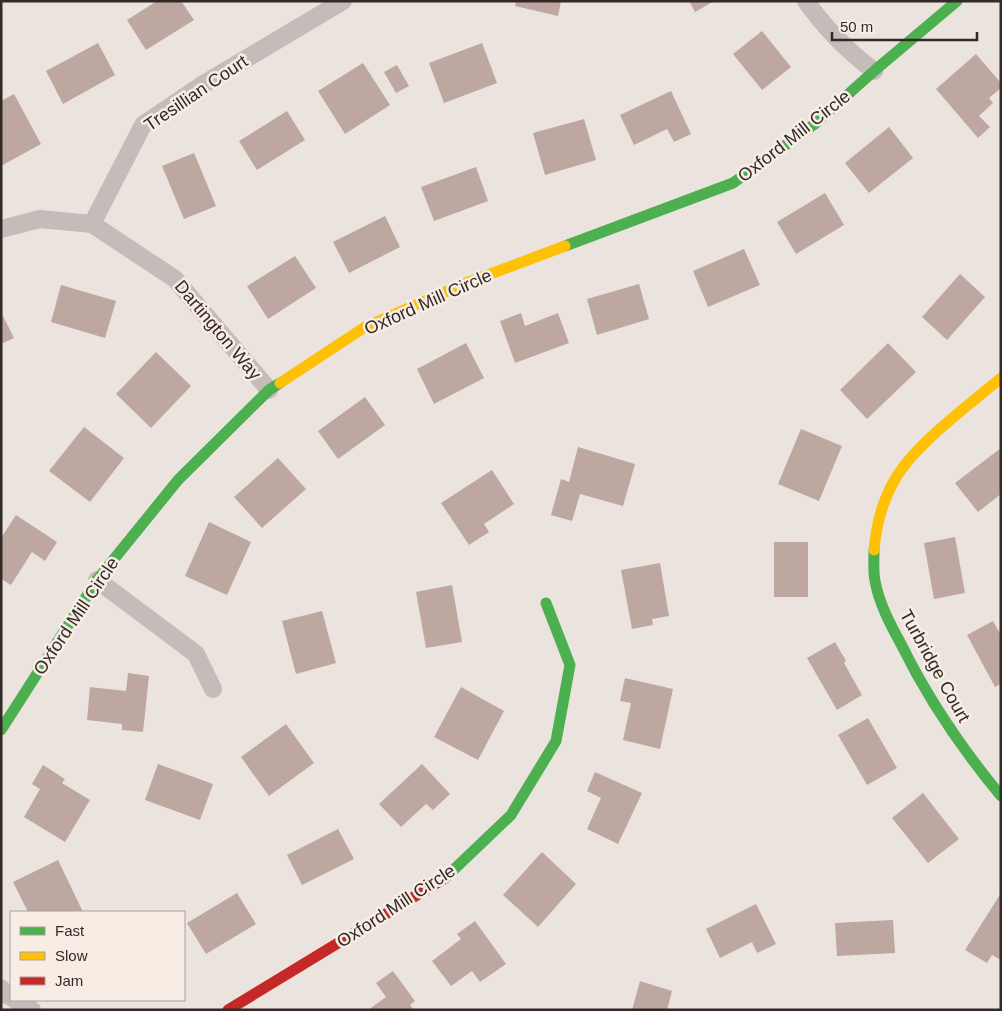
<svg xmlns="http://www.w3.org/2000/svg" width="1002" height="1011" viewBox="0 0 1002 1011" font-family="Arial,sans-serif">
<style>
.building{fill:#bea7a0}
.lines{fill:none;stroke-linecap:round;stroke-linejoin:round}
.street{stroke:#c3bcb8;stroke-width:18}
.fast{stroke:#4caf50;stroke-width:11}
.slow{stroke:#ffc107;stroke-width:11}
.jam{stroke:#c62828;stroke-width:11}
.labels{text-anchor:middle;stroke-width:5;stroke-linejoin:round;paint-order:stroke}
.street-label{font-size:18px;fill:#332926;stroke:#f8ede5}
</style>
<rect width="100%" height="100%" fill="#ebe4de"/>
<g class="building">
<path d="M157,1h24l13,19 -48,30 -19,-30z"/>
<path d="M516,1h45l-3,15 -43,-10z"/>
<path d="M689,1h25l-19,11z"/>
<path d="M762,31l29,36 -29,23 -29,-36z"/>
<path d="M98,43l17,32 -52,29 -17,-33z"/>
<path d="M482,43l15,40 -53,20 -15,-40z"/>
<path d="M976,54l25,29v5l-12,10 4,5 -14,13 11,11 -12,11 -42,-49z"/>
<path d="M363,63l27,42 -45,29 -27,-43z"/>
<path d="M397,65l12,21 -13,7 -12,-21z"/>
<path d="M671,91l20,43 -17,8 -7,-13 -33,16 -14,-30z"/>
<path d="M14,94l27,50 -40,22v-65z"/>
<path d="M287,111l18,29 -48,30 -18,-29z"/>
<path d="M584,119l12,41 -51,15 -12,-42z"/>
<path d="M889,127l24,31 -44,35 -24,-30z"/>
<path d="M194,153l22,53 -32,13 -22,-53z"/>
<path d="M476,167l12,34 -54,20 -13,-34z"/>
<path d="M825,193l19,32 -48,29 -19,-32z"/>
<path d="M385,216l15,31 -51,26 -16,-31z"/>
<path d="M744,249l16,36 -52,22 -15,-36z"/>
<path d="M295,256l21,32 -48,31 -21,-33z"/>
<path d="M960,274l25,23 -38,43 -25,-23z"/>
<path d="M639,284l10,35 -52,16 -10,-36z"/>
<path d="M61,285l55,16 -11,37 -54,-16z"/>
<path d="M1,312l13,26 -13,6z"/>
<path d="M521,313l4,13 33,-13 11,30 -54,20 -15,-42z"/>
<path d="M466,343l18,35 -50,26 -17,-35z"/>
<path d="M888,343l28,29 -49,47 -27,-29z"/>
<path d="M156,352l35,34 -40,42 -35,-34z"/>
<path d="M365,397l20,28 -47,34 -20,-28z"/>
<path d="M84,427l40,31 -34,44 -41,-31z"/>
<path d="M801,429l41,17 -23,55 -41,-17z"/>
<path d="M578,447l57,17 -12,42 -43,-12 -8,27 -21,-6 10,-36 8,3z"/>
<path d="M1001,448v46l-23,18 -23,-29z"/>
<path d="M278,458l28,31 -44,39 -28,-31z"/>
<path d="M492,470l22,34 -30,20 5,8 -20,13 -28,-42z"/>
<path d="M16,515l41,27 -12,19 -13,-9 -21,33 -10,-6v-41z"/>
<path d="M209,522l42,20 -24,53 -42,-19z"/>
<path d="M955,537l10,56 -31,6 -10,-56z"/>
<rect x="774" y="542" width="34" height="55"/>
<path d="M660,563l9,53 -17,3 1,6 -21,4 -11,-59z"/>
<path d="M452,585l10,57 -36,6 -10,-56z"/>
<path d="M322,611l14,52 -40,11 -14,-53z"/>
<path d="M993,621l8,14v49l-6,3 -28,-52z"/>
<path d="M835,642l11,19 -2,2 18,32 -25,15 -30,-52z"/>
<path d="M128,673l21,3 -6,56 -21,-2v-6l-35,-4 3,-33 36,4z"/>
<path d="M625,678l48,11 -13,60 -37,-9 8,-37 -11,-2z"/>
<path d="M461,687l43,24 -26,49 -44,-23z"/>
<path d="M868,718l29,50 -30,17 -29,-50z"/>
<path d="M286,724l28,39 -45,33 -28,-39z"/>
<path d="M158,764l55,20 -13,36 -55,-20z"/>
<path d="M422,764l28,30 -17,16 -7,-6 -25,23 -22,-23z"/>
<path d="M43,765l22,14 -3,4 28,17 -25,42 -41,-25 16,-28 -8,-5z"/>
<path d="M595,772l47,21 -24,51 -31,-15 14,-31 -14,-7z"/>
<path d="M923,793l36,46 -31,24 -36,-45z"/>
<path d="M338,829l16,30 -52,26 -15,-30z"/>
<path d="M542,852l34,32 -38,43 -35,-32z"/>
<path d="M58,860l25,52h-55l-15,-30z"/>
<path d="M237,893l19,31 -50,30 -19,-31z"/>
<path d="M1001,893v67l-9,-5 -5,8 -22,-13z"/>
<path d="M756,904l20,40 -19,9 -5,-11 -32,16 -14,-29z"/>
<path d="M893,920l2,33 -58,3 -2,-33z"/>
<path d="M475,921l31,43 -26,18 -8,-11 -21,15 -19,-25 29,-22 -4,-5z"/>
<path d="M393,971l22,30 -5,4 4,5h-46l18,-13 -10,-14z"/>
<path d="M640,981l32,10 -5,19h-35z"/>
</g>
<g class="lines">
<g class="street">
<path d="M806,1c18,26 43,51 68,70"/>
<path d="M92,224l51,-99 59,-40 141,-84"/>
<path d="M1,229l39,-10 52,5 83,55 94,111"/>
<path d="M97,580l99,74 17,35"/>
<path d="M1,988l4,6 6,3"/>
<path d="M15,1000l17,10"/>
</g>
<g class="fast">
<path d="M565,246l168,-63 83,-60 58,-52 83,-70"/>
<path d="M874,550c0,10 -1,21 1,31 4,22 15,43 26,63 27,55 61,105 100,152"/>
<path d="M1,730l96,-150 81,-100 91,-90 11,-7"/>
<path d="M445,878l66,-63 45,-74 14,-76 -24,-62"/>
</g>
<g class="slow">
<path d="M280,383l85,-56 101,-44 99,-37"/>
<path d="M874,550c2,-23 8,-48 20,-69 20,-36 75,-76 107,-103"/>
</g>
<path class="jam" d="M228,1010l217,-132"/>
</g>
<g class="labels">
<g class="street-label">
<text transform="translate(196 93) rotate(-34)" y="6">Tresillian Court</text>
<text transform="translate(794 136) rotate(-38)" y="6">Oxford Mill Circle</text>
<text transform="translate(428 302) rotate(-24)" y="6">Oxford Mill Circle</text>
<text transform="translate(218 330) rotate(50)" y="6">Dartington Way</text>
<text transform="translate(76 616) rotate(-56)" y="6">Oxford Mill Circle</text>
<text transform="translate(935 666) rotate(61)" y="6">Turbridge Court</text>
<text transform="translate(396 906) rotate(-33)" y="6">Oxford Mill Circle</text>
</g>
</g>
<rect width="1002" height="1011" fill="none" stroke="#332926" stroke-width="5"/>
<rect x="10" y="911" width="175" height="90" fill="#f8ede5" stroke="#a99f99"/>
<rect x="20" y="927" width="25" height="8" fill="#4caf50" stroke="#a99f99"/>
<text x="55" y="936" font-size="15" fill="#332926">Fast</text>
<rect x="20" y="952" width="25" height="8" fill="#ffc107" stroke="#a99f99"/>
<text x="55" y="961" font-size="15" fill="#332926">Slow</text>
<rect x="20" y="977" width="25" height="8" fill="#c62828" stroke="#a99f99"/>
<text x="55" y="986" font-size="15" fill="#332926">Jam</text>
<path d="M832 32v8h145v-8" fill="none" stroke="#332926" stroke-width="2.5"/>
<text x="840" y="32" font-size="15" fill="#332926" stroke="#f8ede5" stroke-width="4" paint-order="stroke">50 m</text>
</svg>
